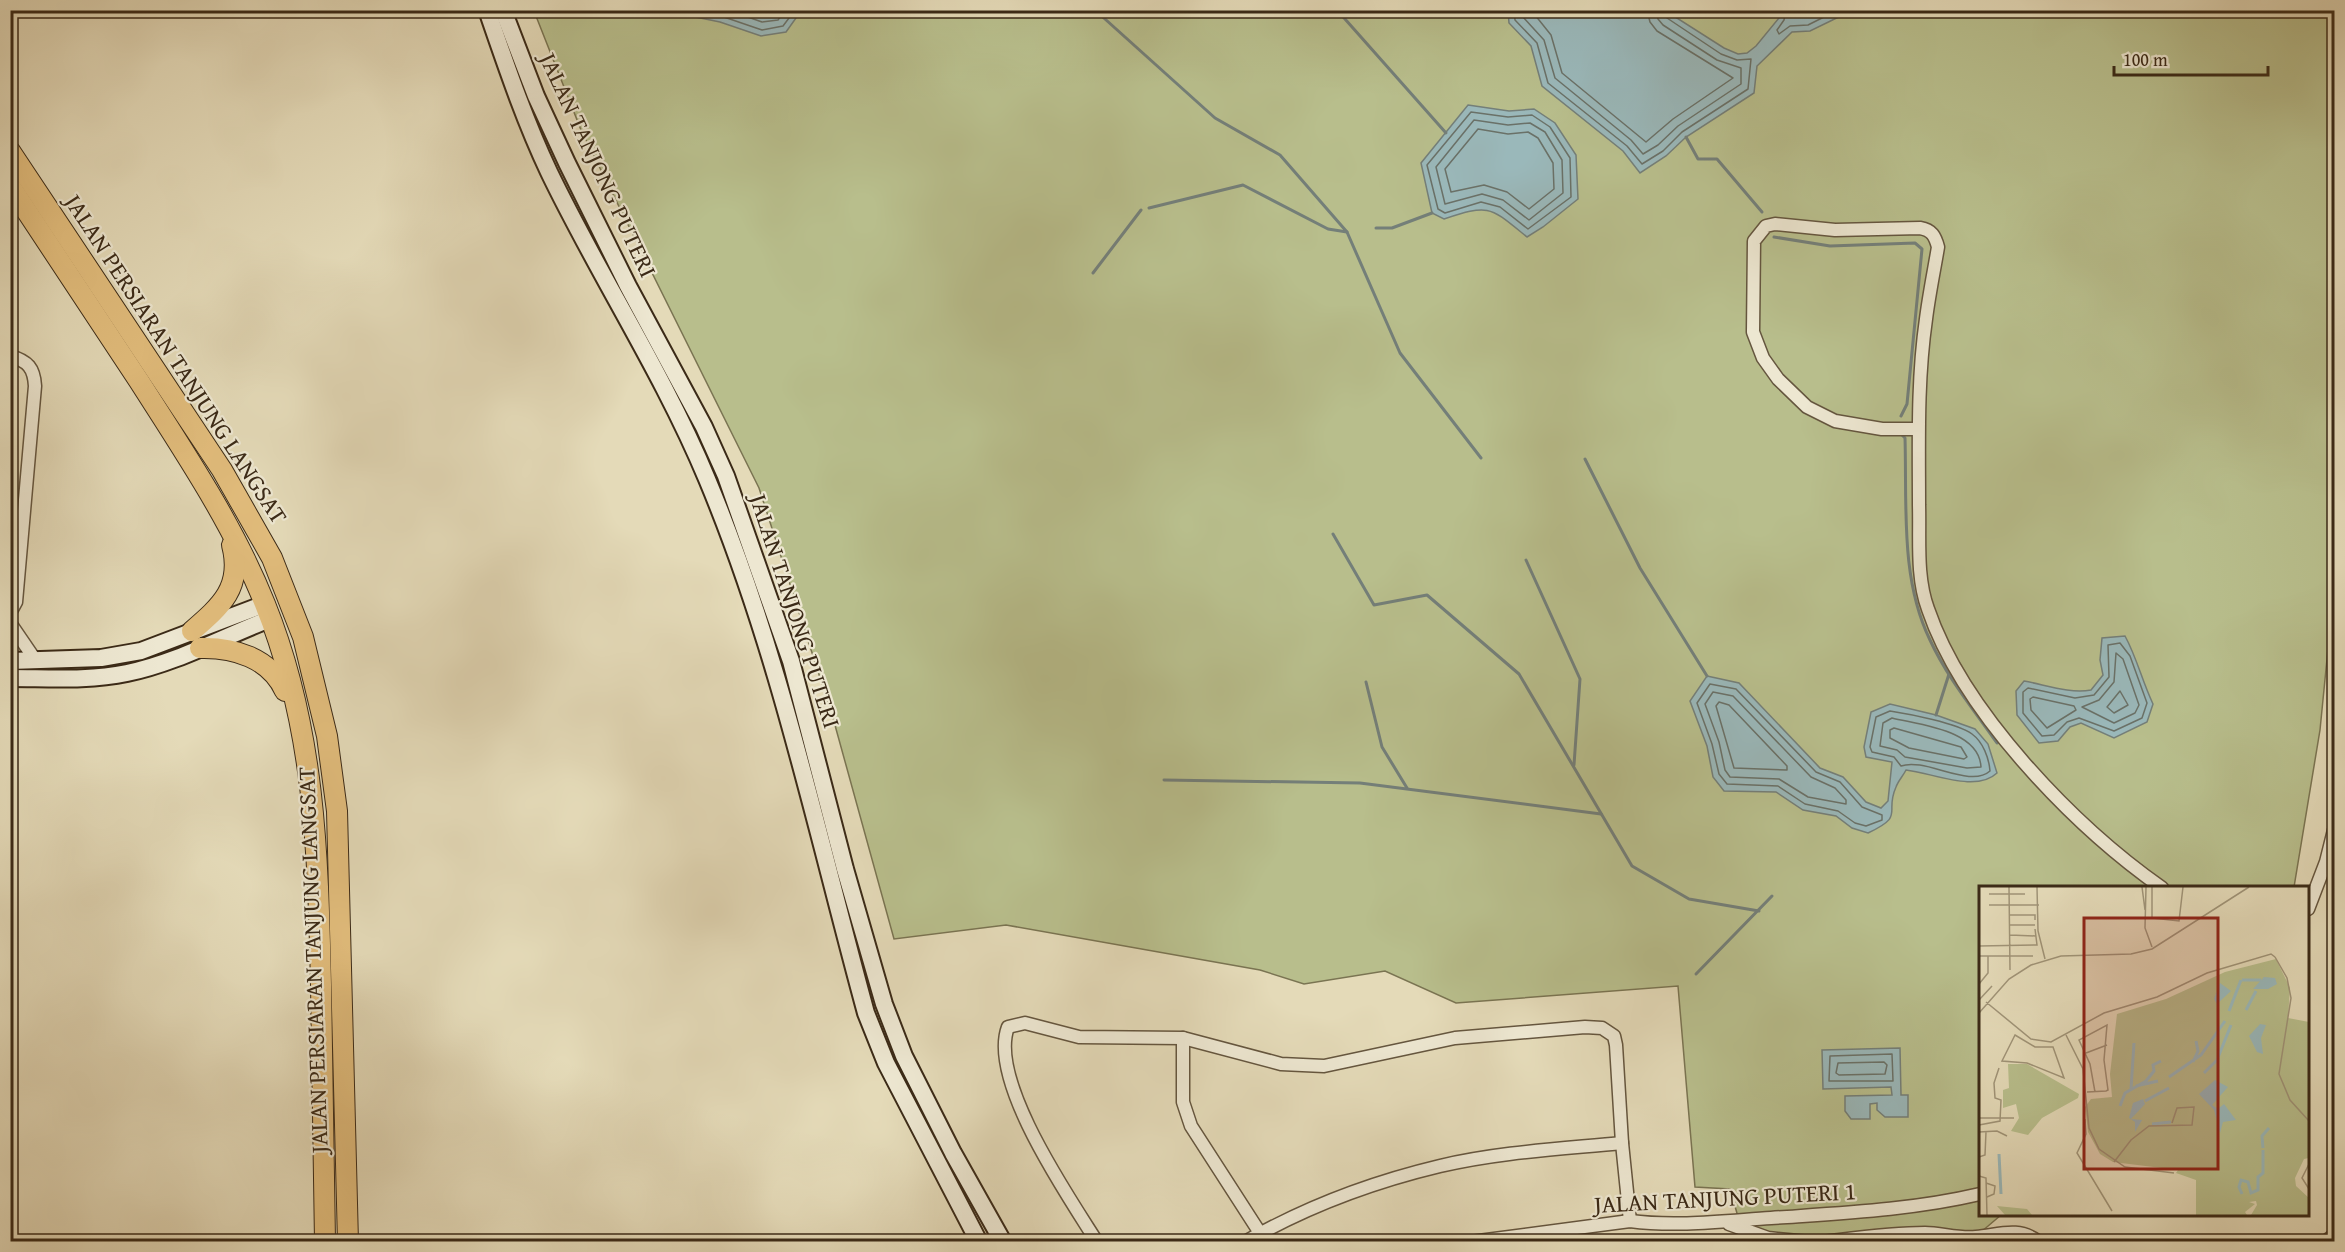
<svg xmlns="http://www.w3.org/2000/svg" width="2345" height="1252" viewBox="0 0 2345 1252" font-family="'Gentium Book Plus',serif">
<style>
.green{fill:#b8be8c;stroke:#7a7452;stroke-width:1.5}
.water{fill:#9ab8ba;stroke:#747f79;stroke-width:1.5}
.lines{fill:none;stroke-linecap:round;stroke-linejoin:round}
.shore{stroke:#6a7168;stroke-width:1.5}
.stream{stroke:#747f79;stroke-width:3}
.street-casing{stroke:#65563f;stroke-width:15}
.secondary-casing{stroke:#3b2a17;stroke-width:20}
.primary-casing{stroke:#3b2a17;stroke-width:22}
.street{stroke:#ede7d1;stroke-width:12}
.secondary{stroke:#ede7d1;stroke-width:16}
.primary{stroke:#e2bd7c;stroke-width:20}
.labels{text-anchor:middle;stroke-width:4.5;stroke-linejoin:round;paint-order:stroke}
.street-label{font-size:24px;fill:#3b2a17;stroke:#ede7d1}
.inset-river{fill:none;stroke:#9ab8ba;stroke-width:3}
.inset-road{fill:none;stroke:#a09478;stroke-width:1.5}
.view{fill:#8f2418;fill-opacity:0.15;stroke:#8f2418;stroke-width:3}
.inset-edge{fill:none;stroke:#3b2a17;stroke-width:3}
</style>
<rect width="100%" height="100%" fill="#e4dab8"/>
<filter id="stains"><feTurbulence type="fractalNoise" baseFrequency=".00333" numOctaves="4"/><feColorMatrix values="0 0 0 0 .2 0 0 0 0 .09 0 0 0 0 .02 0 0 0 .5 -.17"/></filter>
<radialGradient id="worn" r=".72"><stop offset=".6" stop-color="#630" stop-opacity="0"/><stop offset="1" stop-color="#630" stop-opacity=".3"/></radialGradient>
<path class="green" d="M534,11h1800v577l-14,142 -26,157 -314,1v326l21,1 -27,23 -37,-5 -128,9 -68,-15 -11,-38 -35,-2 -17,-201 -222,17 -71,-32 -81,13 -44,-14 -254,-45 -112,14 -61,-221 -74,-230 -178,-358z"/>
<g class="water">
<path d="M666,11h135l-15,21 -25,4 -41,-14z"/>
<path d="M1508,11h158l58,37 14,6 9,-1 9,-7 23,-28 1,-7h71l-41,20 -18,1 -35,34 -3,27 -68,44 -20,19 -26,17 -17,-22 -81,-65 -11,-40 -22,-23z"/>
<path d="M1468,105l41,6 25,-2 21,14 21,32 2,44 -35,28 -16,10c-38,-31 -37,-33 -83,-18l-12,-6 -11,-50z"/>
<path d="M2125,636c12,22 17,45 28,68l-6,18 -33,16 -33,-15 -11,4 -12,14 -19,2 -22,-28 -1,-24 8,-10c22,4 46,13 67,9l12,-15 -3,-15 2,-22z"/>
<path d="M1707,676l32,7 81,85 23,9 23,25 15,6 7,-7 4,-39 -26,-5 -2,-10 7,-35 19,-8 46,11 39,14 13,15 9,29c-21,20 -64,0 -91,-3 -3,6 -8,11 -10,17 -12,27 10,28 -28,46l-16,-5 -16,-12 -33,-6 -27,-18 -52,-1 -11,-14 -6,-31 -17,-45z"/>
<path d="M1900,1048l1,47h7v22h-23l-8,-7v-7l-7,1v15h-19l-6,-8v-15l47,-1 -1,-8 -68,2 -1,-39z"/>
</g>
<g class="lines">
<g class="shore">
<path d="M690,10l31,6 41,14 21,-4 12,-16"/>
<path d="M728,10l34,12 16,-2 7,-10"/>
<path d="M1514,10l1,10 22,23 11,40 79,63 15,18 21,-13 19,-19 66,-43 3,-30 -14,1 -16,-6 -54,-36 -3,-8"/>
<path d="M1522,10l1,7 21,23 11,38 76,62 12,14 15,-9 20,-19 63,-42v-16l-24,-8 -54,-35 -5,-6 -2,-9"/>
<path d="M1531,10l20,25 11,38 84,69 27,-23 60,-41 -76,-47 -7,-9 -3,-12"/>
<path d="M1786,10l-2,10 -7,10 2,4 11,-8 18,-1 30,-15"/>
<path d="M1471,112l37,5 24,-2 18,12 20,31 1,39 -43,32 -28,-22 -19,-5 -36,11 -7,-4 -11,-44z"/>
<path d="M1474,120l34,5 22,-2 15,9 17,28 1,33 -34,27 -26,-20 -21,-6 -37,10 -9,-37z"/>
<path d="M1478,129l30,5 20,-2 10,6 15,25 1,26 -25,20 -22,-17 -23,-7 -33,7 -6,-23z"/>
<path d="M2120,643l10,13 17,47 -5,15 -28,13 -35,-13 -12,4 -13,13 -12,1 -19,-23v-21l5,-4 47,10 19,-3 15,-18 -1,-32z"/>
<path d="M2116,653l7,6 16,46 -4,8 -21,10 -32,-16 17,-7 15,-18z"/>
<path d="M1710,684l26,5 80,83 24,10 22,25 20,8v5l-16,6 -11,-3 -17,-12 -33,-7 -27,-18 -51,-2 -8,-10 -7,-30 -15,-41z"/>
<path d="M2120,691l8,14 -14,8 -7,-6z"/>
<path d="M1713,692l20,4 78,81 24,11 11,12v4l-38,-7 -29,-18 -49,-2 -5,-7 -6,-28 -14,-38z"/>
<path d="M2033,697l41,9 2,4 -29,18 -16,-18 -1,-11z"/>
<path d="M1719,702l10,3 58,61v4l-53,-2 -18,-62z"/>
<path d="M1890,711c19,3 67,12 82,23 11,8 17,24 18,37 -20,18 -65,-14 -89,-5l-7,-9 -22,-5 -2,-5 6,-30z"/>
<path d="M1892,718c28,7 87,12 89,49l-14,1 -62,-11 -8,-7 -17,-4 3,-23z"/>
<path d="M1894,728l67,19 6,10 -3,2 -55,-11 -19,-10v-8z"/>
<path d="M1892,1054l1,27h-64l1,-25z"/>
<path d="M1884,1062l3,3 -2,9 -46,1 -3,-2 2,-10z"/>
</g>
<g class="stream">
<path d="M1095,10l120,108 65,37 67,77 53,121 81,105"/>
<path d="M1337,10l109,123"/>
<path d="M1686,137l12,22h19l45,53"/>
<path d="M1149,208l94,-23 85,44 19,3"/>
<path d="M1376,228h16l40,-15"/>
<path d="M1774,237l56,9 85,-3 7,6 -15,155 -6,12"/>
<path d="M1093,273l48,-63"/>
<path d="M1901,434l4,4c2,66 -5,141 25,202 17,37 44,70 67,103"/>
<path d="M1585,459l55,109 67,108"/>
<path d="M1333,534l41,71 53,-10 92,79 113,192 57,33 70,12"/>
<path d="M1526,560l54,119 -6,86"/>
<path d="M1366,682l16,65 25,41"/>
<path d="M1936,715l13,-41"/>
<path d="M1164,780l196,3 241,31"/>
<path d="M1696,974l76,-78"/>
</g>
<g class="street-casing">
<g id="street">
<path d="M10,356c18,5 24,12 25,30l-19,216 -6,11"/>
<path d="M1919,429h-37l-47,-8 -28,-14 -29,-28 -15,-21 -10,-26 1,-91 12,-15 9,-2 60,6 85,-2c12,2 15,8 18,19 -4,24 -9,48 -12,72 -9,62 -7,124 -7,186 1,34 -3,72 9,104 35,103 146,217 234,279"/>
<path d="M10,623l26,38"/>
<path d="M2308,909l18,-47 8,-32"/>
<path d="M1183,1038v64l8,24 69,107"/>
<path d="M1729,1224l39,14 41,4"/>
<path d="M1097,1242c-29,-46 -109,-162 -89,-215l17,-4 54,14 104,1 98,26 43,2 131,-28 130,-11 17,1 12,8 2,9 6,98 8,78"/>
<path d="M1245,1242c59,-34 128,-60 195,-76 59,-14 121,-17 182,-23"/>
<path d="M1471,1242l159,-21c46,6 95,0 141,-3 71,-5 141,-8 209,-24"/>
<path d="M1822,1242c34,-4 69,-9 103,-9 16,0 34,6 51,4 23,-2 42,-11 63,5"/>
<path d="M2325,1242l9,-7"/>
</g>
</g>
<g class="secondary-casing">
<g id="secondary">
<path d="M487,10c19,55 37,109 62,162 50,104 114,201 158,307 72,172 110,355 159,534l20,50 93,179"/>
<path d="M503,10l33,86 31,67 61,123 76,141 22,49 65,185 54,208 39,135 20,52 49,97 50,89"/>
<path d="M10,661l91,-3 40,-7 124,-47"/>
<path d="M10,678c39,0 79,3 117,-5 49,-10 96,-36 143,-54"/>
</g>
</g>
<g class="primary-casing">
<g id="primary">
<path d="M10,151l212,319 50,88 31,79 24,99 10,75 11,431"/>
<path d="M10,186c43,65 86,130 129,195 46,72 94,143 126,223 50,124 53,249 56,381 1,86 3,171 4,257"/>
<path d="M192,631c29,-25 51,-44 40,-86"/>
<path d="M200,648c34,-1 70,10 85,43"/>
</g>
</g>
<use href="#street" class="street"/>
<use href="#secondary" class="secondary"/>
<use href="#primary" class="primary"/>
</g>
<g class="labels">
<g class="street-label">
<text transform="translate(598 165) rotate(65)" y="8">JALAN TANJONG PUTERI</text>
<text transform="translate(176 359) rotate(57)" y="8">JALAN PERSIARAN TANJUNG LANGSAT</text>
<text transform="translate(795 611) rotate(72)" y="8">JALAN TANJONG PUTERI</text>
<text transform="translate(313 960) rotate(-92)" y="8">JALAN PERSIARAN TANJUNG LANGSAT</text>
<text transform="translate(1725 1198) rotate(-3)" y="8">JALAN TANJUNG PUTERI 1</text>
</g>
</g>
<g transform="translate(1979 886)">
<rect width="330" height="330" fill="#e4dab8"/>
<path d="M297,73l14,29 -2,30 21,4v136l-5,1 -9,19 1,8 13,12v17h-58l6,-10 -1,-4 -7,1 6,2 -10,8 2,3h-51v-35l-20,-7 2,-3 -65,-8 -13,-8 -12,-22 -3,-25 6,-8 21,-2 -2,-23 7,-60 49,-15 59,-27zM29,178h19l52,30 -1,4 -36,20 -14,17 -17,-4 8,-13 -3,-14 -13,4v-18l6,-2zM18,320l30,3 5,6h-27z" fill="#b8be8c"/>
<path d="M285,91l11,1 2,6 -9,5h-15zM241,97l11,8 -14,13 -3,-5zM281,138l6,1 -5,13 2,16 -6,-2 -8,-16zM236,194l13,7 -16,18 6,4 6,-5 12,16 -13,2 -3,11 -6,-23 -15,-16zM164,213l2,5 -14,15 11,1 -7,12v-10l-6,-4 4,-15z" fill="#9ab8ba"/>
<path class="inset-river" d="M263,94h19M267,124l10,-19M250,125l12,-31M214,176l5,-11 -2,-10M225,187l13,-13 14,-35M190,191l32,-22 24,-34M157,200l22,-5M152,203l3,-46M166,215l24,-13M141,220l5,-13 21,-12 8,-10 -1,-6 8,-4M173,238l19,-2M284,262l-1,-12 7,-8M20,268l2,40M263,308l-3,-7 2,-7 7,2 3,11 7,-3v-13l5,-4v-23"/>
<path class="inset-road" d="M30,1l1,83M58,1l1,44 7,28M163,1l3,23M167,1l-1,41 7,19M10,8h36M10,19h50M31,29h25v5M173,32l27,3 4,-34M173,32v-31M31,39h25M31,49l26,1M0,60l58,-1 -2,-16M0,70h54M296,71l12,21 4,20 -12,76 11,26 19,21M0,98l9,-11v-17M0,114l13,-14M7,116l45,37 20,3 53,-29 53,-16 50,-24 64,-19 4,3M0,127l30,-34 22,-14 30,-9 70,-2 21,-5 97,-62M36,149l20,12h18l11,31 -37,-15 -25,-2zM87,149l17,34 6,59 10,21 26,18 49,6M107,167l21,-8M108,206l19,-1 2,-1 -4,-30 3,-35 -28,15 11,24 5,28M0,232h35M106,233l1,15 -9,19 35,58M0,239l21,-4 1,-21 -6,-2 -1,-15 5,-15M0,246l18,-1 10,5M0,271l6,-2 1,-23M135,276l17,-22 18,-14 43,-1 2,-18 -17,1 -5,15M330,278l-7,14 7,11M0,290l7,2 1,37M7,297l9,3 -1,8 -7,3"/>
<path class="view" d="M105,32h134v251h-134z"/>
<rect width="330" height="330" class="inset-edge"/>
</g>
<rect width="2345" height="1252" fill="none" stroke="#e4dab8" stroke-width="36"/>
<rect x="12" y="12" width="2321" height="1228" fill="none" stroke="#3b2a17" stroke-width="3"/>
<rect x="18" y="18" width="2309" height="1216" fill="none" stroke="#3b2a17" stroke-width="1.5"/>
<path d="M2114 66v9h154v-9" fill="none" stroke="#3b2a17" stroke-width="3"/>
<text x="2123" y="66" font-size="18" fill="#3b2a17" stroke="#ede7d1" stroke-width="4.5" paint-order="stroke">100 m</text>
<rect width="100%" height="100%" filter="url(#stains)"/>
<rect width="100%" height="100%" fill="url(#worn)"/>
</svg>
